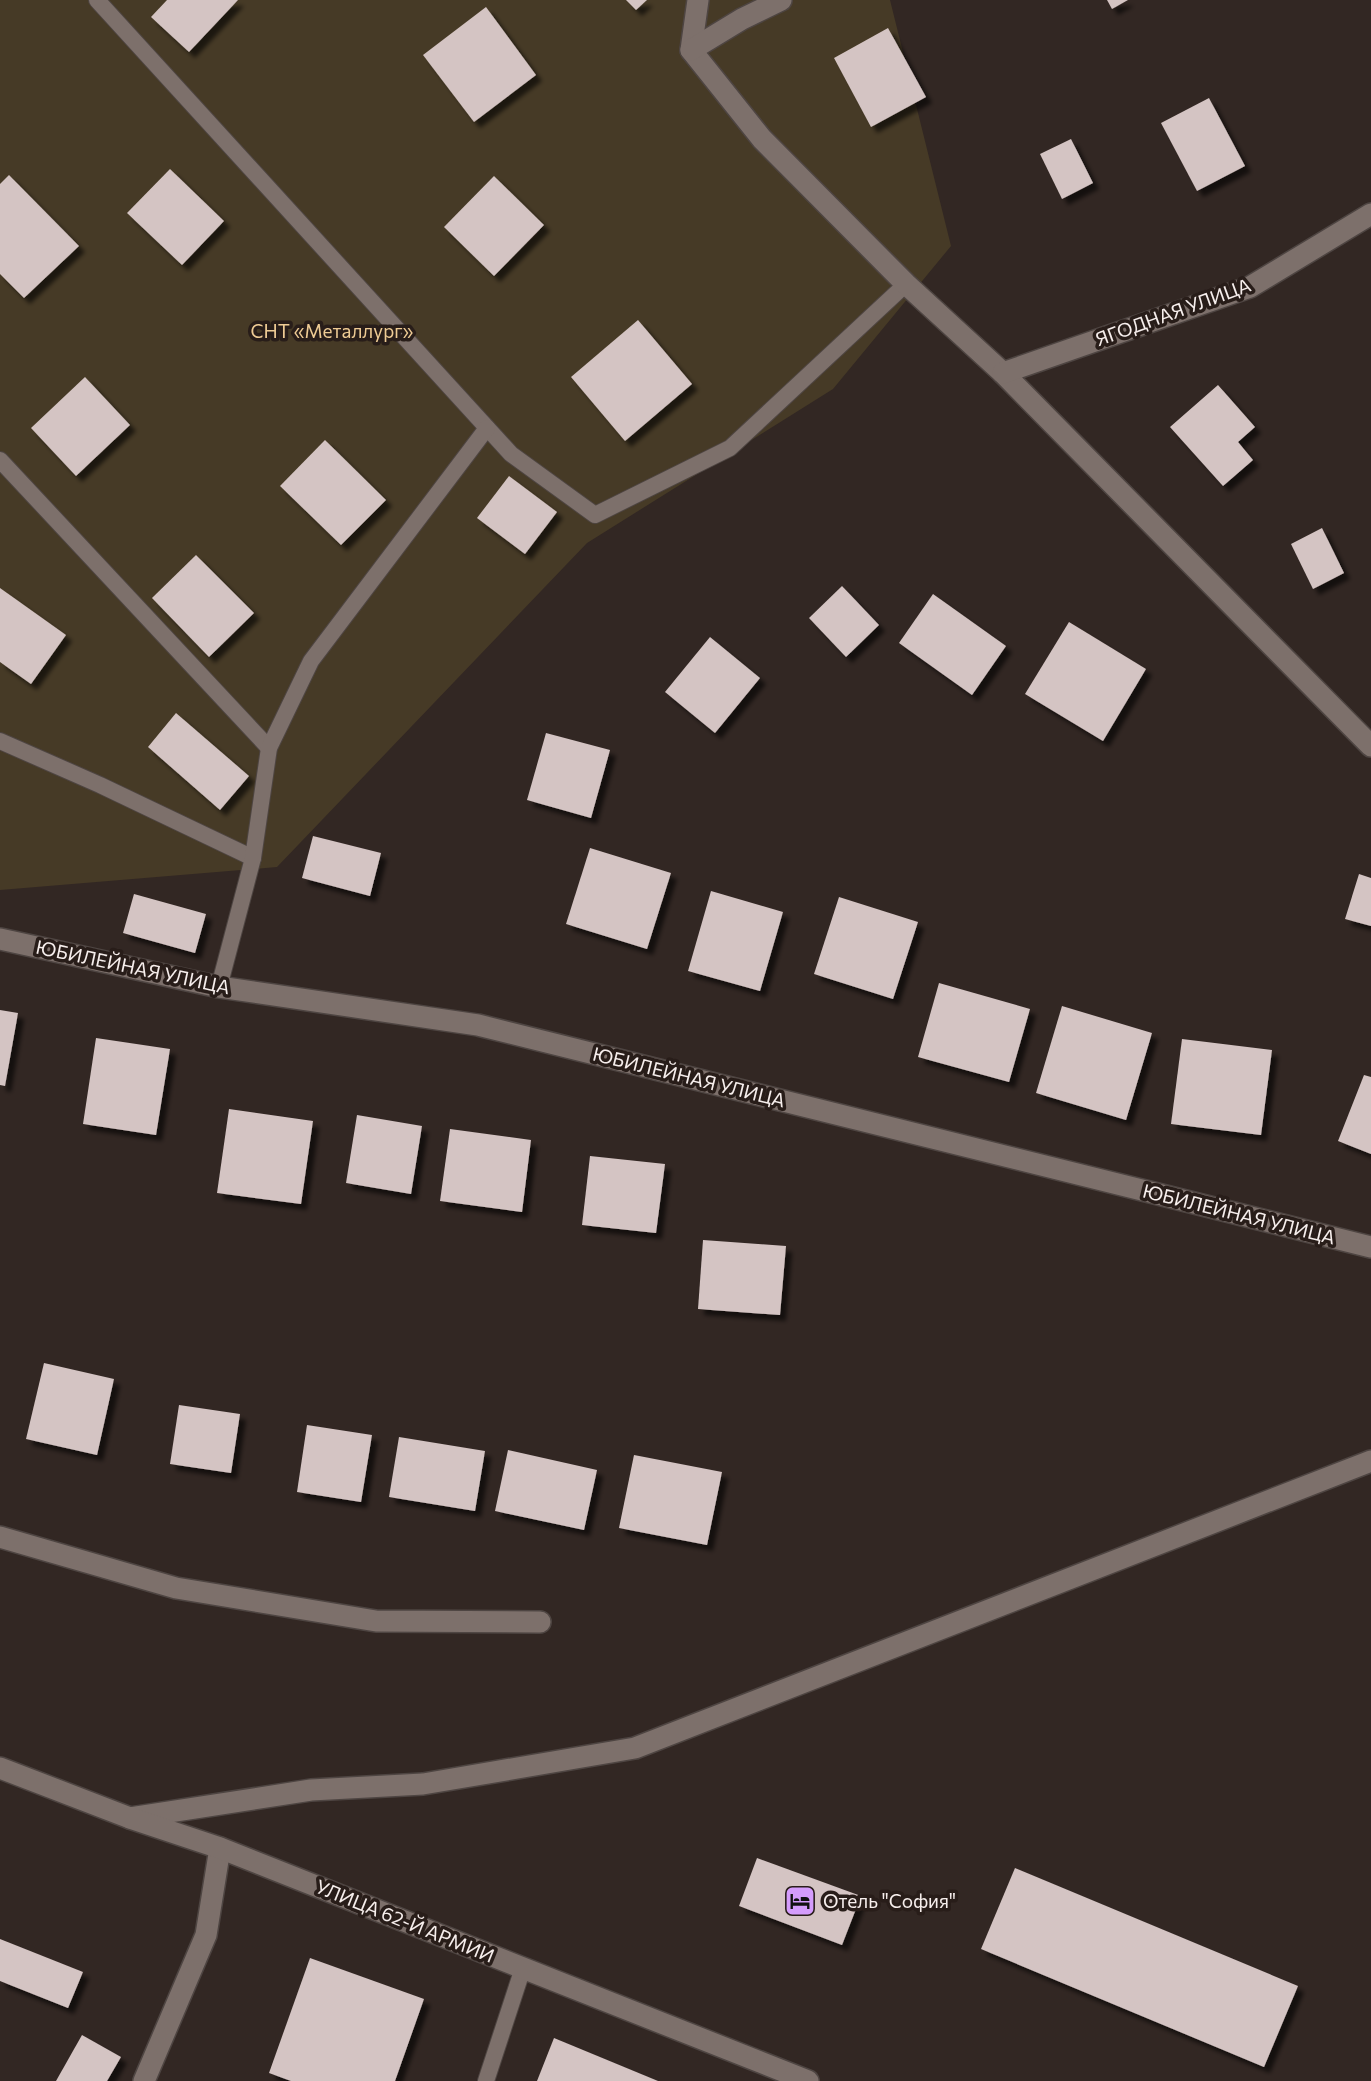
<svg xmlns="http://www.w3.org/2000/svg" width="1371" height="2081" viewBox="0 0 1371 2081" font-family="Commissioner,sans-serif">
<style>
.green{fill:#463a26}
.building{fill:#d4c4c3;filter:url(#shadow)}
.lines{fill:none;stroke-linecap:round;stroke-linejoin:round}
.service-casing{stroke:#4e4542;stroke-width:18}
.minor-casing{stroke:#4e4542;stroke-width:24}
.tertiary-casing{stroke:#4e4542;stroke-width:24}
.service{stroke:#7d706b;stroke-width:16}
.minor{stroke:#7d706b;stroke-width:21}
.tertiary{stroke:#7d706b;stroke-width:21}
.labels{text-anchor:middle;stroke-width:7;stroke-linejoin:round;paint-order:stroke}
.street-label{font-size:19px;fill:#f6eeec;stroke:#281d19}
.park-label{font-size:19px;fill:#eecb94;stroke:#281d19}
.poi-label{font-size:19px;fill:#f6eeec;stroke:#281d19;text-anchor:start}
</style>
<defs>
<filter id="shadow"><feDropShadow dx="6" dy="6" stdDeviation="2" flood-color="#0009"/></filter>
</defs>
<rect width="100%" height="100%" fill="#322723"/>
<path class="green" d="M0,0h890l61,246 -118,143 -246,154 -310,324 -277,23z"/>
<g class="building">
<path d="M167,0h71l-49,52 -38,-35z"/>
<path d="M626,0h21l-11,10z"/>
<path d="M1107,0h21l-16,9z"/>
<path d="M486,7l50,68 -62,47 -51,-67z"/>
<path d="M888,28l38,69 -55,30 -37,-69z"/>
<path d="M1209,98l36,68 -48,25 -36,-68z"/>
<path d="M1071,139l22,44 -31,16 -22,-45z"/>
<path d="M170,169l54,52 -42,44 -55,-52z"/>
<path d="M9,175l70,71 -55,52 -24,-24v-90z"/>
<path d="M494,176l50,49 -50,51 -50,-49z"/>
<path d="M638,320l54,64 -67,57 -54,-64z"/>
<path d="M85,377l45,48 -54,51 -45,-48z"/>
<path d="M1218,385l37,42 -17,15 15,18 -30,26 -53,-59z"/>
<path d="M325,440l61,60 -45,45 -61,-59z"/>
<path d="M509,476l48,36 -32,42 -48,-36z"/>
<path d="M1322,528l22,45 -31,16 -22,-45z"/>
<path d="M196,555l58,58 -45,44 -57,-59z"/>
<path d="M842,586l37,39 -33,32 -37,-39z"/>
<path d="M0,588l66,47 -35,49 -31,-22z"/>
<path d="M933,594l73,52 -34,49 -73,-52z"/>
<path d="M1069,622l77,47 -43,72 -78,-47z"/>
<path d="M710,637l50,41 -45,55 -50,-41z"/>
<path d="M176,713l73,63 -29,34 -72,-63z"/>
<path d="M546,733l64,17 -19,68 -64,-18z"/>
<path d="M313,836l68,17 -11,43 -68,-18z"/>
<path d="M590,848l81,25 -24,76 -81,-25z"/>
<path d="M1359,874l12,4v48l-26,-7z"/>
<path d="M711,891l72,21 -23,79 -72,-20z"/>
<path d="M134,894l72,20 -11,39 -72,-20z"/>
<path d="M839,897l79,25 -25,77 -79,-25z"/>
<path d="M939,983l91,26 -21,73 -91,-25z"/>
<path d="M1062,1006l90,27 -26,87 -90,-27z"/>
<path d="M0,1010l18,3 -13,73 -5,-1z"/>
<path d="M96,1038l74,11 -14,86 -73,-11z"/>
<path d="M1182,1039l90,11 -11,85 -90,-11z"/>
<path d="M1364,1075l7,2v77l-33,-13z"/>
<path d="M229,1109l84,12 -12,83 -84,-11z"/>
<path d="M357,1115l65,11 -11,68 -65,-11z"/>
<path d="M450,1129l81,11 -9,72 -82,-11z"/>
<path d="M590,1156l75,8 -9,69 -74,-8z"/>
<path d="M703,1240l83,6 -6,69 -82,-6z"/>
<path d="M44,1363l70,16 -17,76 -71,-16z"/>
<path d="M179,1405l61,9 -9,59 -61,-9z"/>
<path d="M307,1425l65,10 -11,67 -64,-10z"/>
<path d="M399,1437l86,14 -10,60 -86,-14z"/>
<path d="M508,1450l89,20 -13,60 -89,-19z"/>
<path d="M634,1455l88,17 -15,73 -88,-17z"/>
<path d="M757,1858l104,38 -19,49 -103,-39z"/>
<path d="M1015,1868l283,118 -34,81 -283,-118z"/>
<path d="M0,1939l83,33 -15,36 -68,-27z"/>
<path d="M310,1958l114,41 -29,82h-104l-22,-8z"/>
<path d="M82,2035l39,22 -14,24h-51z"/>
<path d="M554,2038l104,43h-121z"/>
</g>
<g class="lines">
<g class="service-casing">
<g id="service">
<path d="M97,0l414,454 84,61 135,-67 176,-164"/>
<path d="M0,460l269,288"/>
<path d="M0,741l100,44 153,73"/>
<path d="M219,987l34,-129 16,-110 42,-87 176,-233"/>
<path d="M486,2081l37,-113"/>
</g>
</g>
<g class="minor-casing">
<g id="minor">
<path d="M698,0l-7,50 71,89 144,145 97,89 368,373"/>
<path d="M691,50l51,-31 39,-19"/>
<path d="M1003,373l247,-86 121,-73"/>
<path d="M0,939l219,48 259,38 893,222"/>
<path d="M0,1537l176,51 200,33 164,1"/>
<path d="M130,1818l181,-28 112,-6 212,-36 736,-287"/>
<path d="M144,2081l62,-146 14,-87"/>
</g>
</g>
<g class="tertiary-casing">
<path id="tertiary" d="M0,1768l130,50 90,30 588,233"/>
</g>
<use href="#service" class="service"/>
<use href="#minor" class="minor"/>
<use href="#tertiary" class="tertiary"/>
</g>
<defs>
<g id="hotel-square" transform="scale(1.575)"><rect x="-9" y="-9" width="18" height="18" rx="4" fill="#d49cfc" stroke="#281d19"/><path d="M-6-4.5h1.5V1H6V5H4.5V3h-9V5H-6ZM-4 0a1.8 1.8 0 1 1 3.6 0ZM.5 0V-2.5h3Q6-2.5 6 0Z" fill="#111"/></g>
</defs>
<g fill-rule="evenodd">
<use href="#hotel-square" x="800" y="1901"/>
</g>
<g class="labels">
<g class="street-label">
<text transform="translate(1173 312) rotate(-20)" y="7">ЯГОДНАЯ УЛИЦА</text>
<text transform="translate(133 967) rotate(12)" y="7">ЮБИЛЕЙНАЯ УЛИЦА</text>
<text transform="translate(689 1077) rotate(14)" y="7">ЮБИЛЕЙНАЯ УЛИЦА</text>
<text transform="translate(1239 1214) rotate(14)" y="7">ЮБИЛЕЙНАЯ УЛИЦА</text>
<text transform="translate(405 1921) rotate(22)" y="7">УЛИЦА 62-Й АРМИИ</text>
</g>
<g class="park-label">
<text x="332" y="338">СНТ «Металлург»</text>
</g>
<g class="poi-label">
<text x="823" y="1908">Отель "София"</text>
</g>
</g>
</svg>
